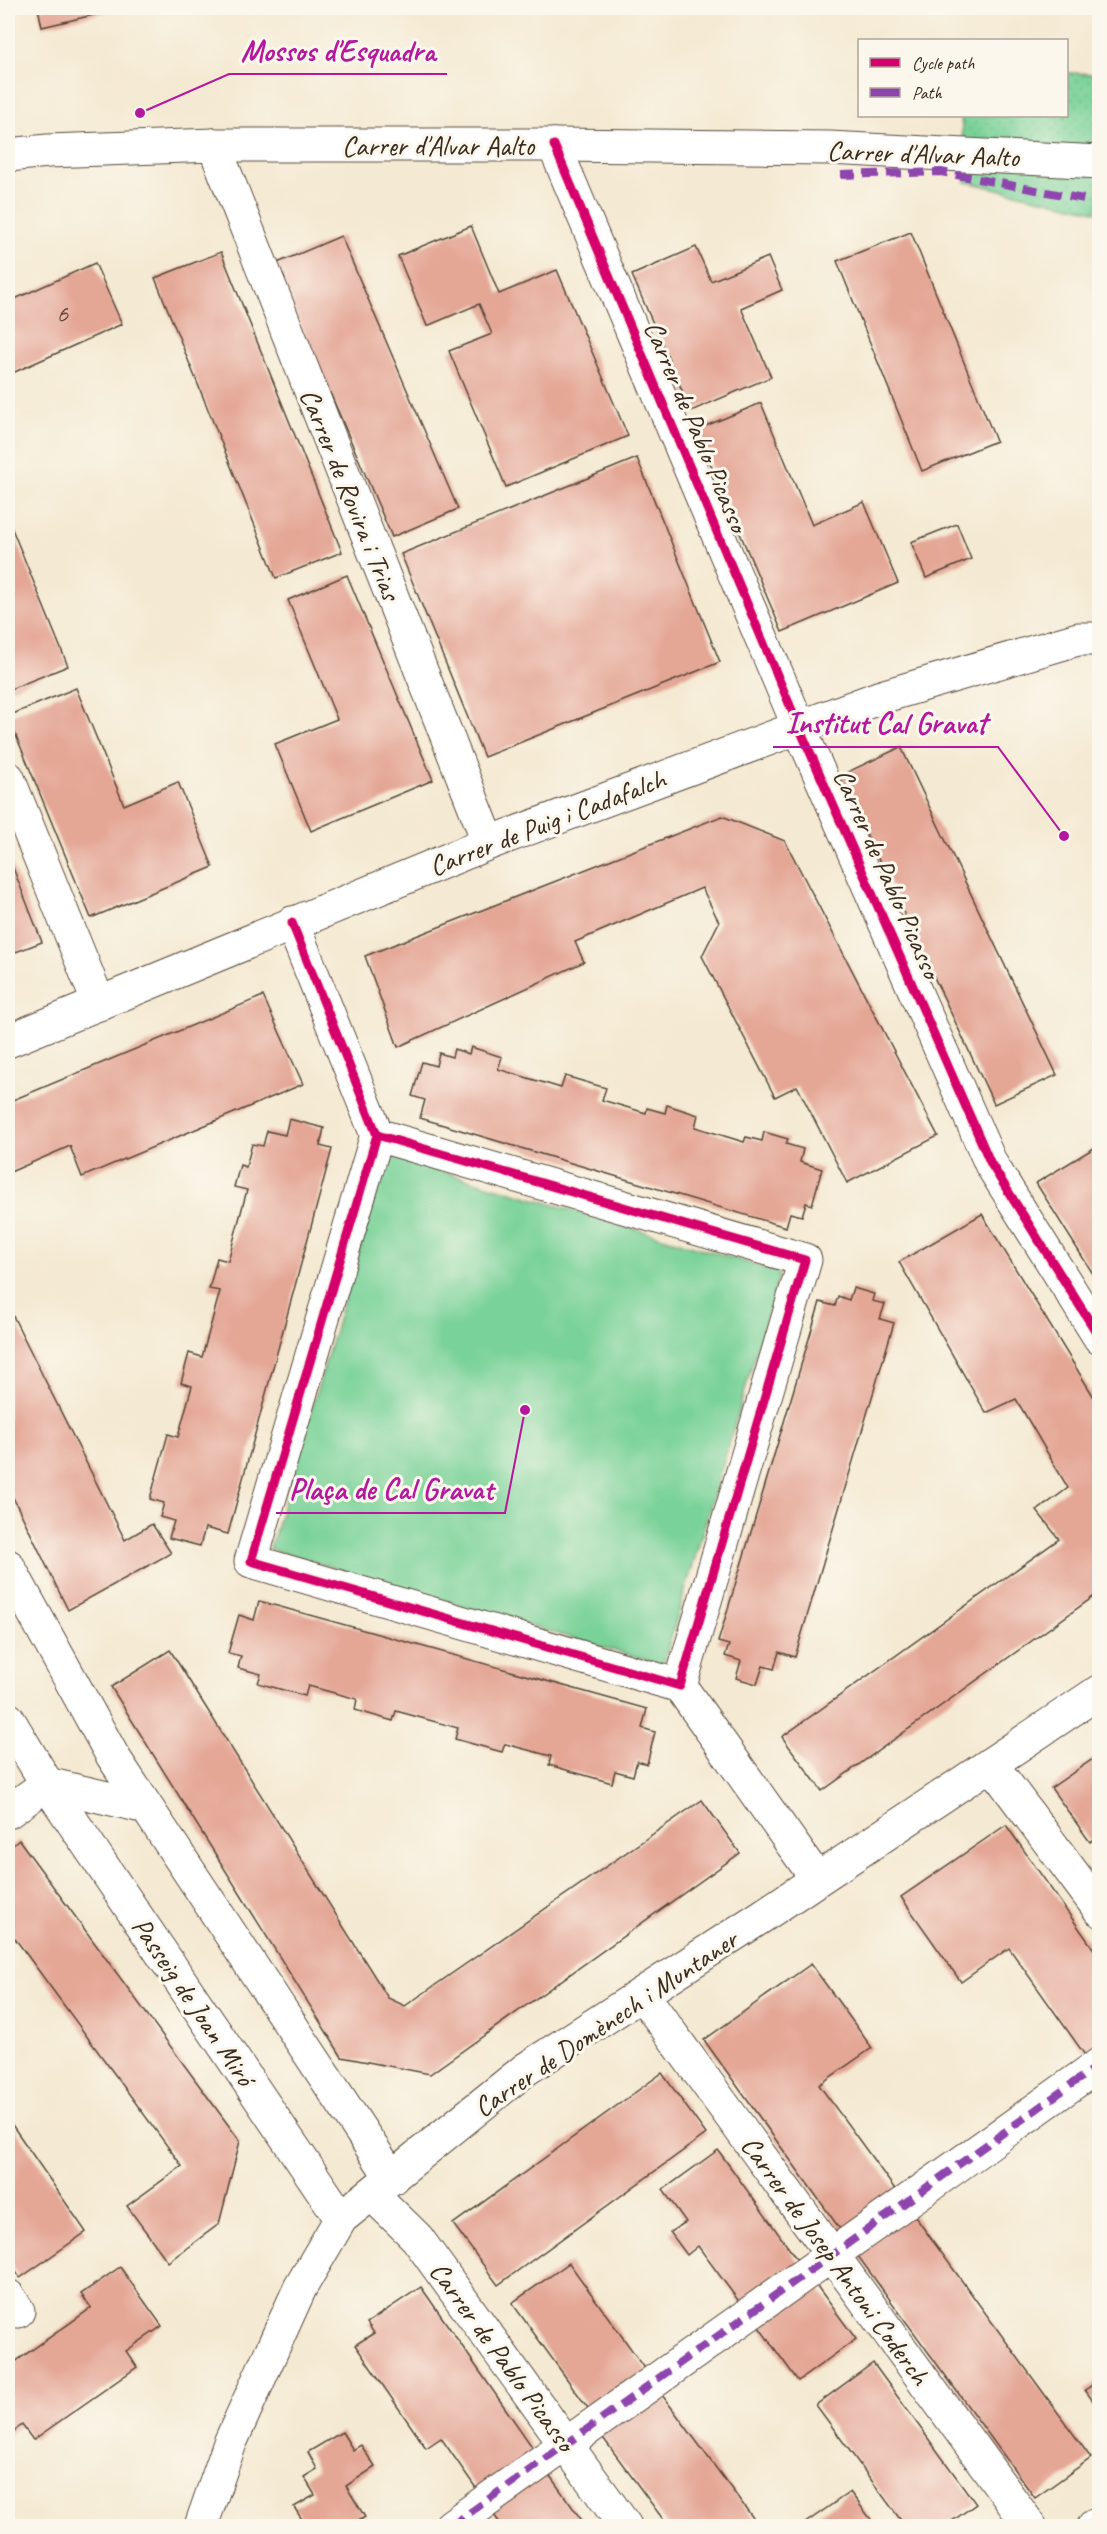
<svg xmlns="http://www.w3.org/2000/svg" width="1107" height="2534" viewBox="0 0 1107 2534" font-family="Caveat,sans-serif">
<style>
.grass{fill:url(#grass-dots);stroke:#5a7e5b;stroke-width:1.5}
.park{fill:#79d298;stroke:#5a7e5b;stroke-width:1.5}
.building{fill:#e4a695}
.lines{fill:none;stroke-linecap:round;stroke-linejoin:round}
.minor-casing{stroke:#574739;stroke-width:35}
.minor{stroke:#fff;stroke-width:33}
.quiet{stroke:#8e44ad;stroke-width:8;stroke-dasharray:15 8;stroke-linecap:butt}
.cycleway-casing{stroke:#fbf7ec;stroke-width:13}
.cycleway{stroke:#d6006c;stroke-width:9}
.labels{text-anchor:middle;stroke-width:6;stroke-linejoin:round;paint-order:stroke}
.number-label{font-size:26px;fill:#65493c}
.street-label{font-size:28px;fill:#3b2a1e;stroke:#fbf7ec}
.leader{fill:none;stroke:#b5179e;stroke-width:2}
.callout-dot{fill:#b5179e;stroke:#fbf7ec;stroke-width:2}
.callout-label{font-size:30px;text-anchor:middle;font-weight:bold;fill:#b5179e;stroke:#fbf7ec;stroke-width:6;stroke-linejoin:round;paint-order:stroke}
</style>
<defs>
<pattern id="grass-dots" width="8" height="8" patternUnits="userSpaceOnUse" patternTransform="scale(1.5)"><rect width="8" height="8" fill="#79d298"/><path d="M2 2h.1M6 6h.1" fill="none" stroke="#6ab483" stroke-width="1.8" stroke-linecap="round"/></pattern>
</defs>
<rect width="100%" height="100%" fill="#fbf7ec"/>
<filter id="ink" filterUnits="userSpaceOnUse"><feTurbulence type="fractalNoise" baseFrequency=".0167" numOctaves="2"/><feDisplacementMap in="SourceGraphic" scale="12" xChannelSelector="R" yChannelSelector="G"/><feConvolveMatrix kernelMatrix="1 2 1 2 8 2 1 2 1" color-interpolation-filters="sRGB"/></filter>
<filter id="wash" filterUnits="userSpaceOnUse"><feTurbulence type="fractalNoise" baseFrequency=".008" numOctaves="4" result="noise"/><feDisplacementMap in="SourceGraphic" scale="24" xChannelSelector="R" yChannelSelector="G"/><feGaussianBlur stdDeviation="1.35" result="paint"/><feColorMatrix in="noise" values="0 0 0 0 0 0 0 0 0 0 0 0 0 0 0 0 0 1.4 0 .05"/><feComposite in="paint" operator="in"/></filter>
<g filter="url(#wash)">
<rect width="100%" height="100%" fill="#f4e9d2"/>
<path class="grass" d="M1067,73l32,1v138l-133,-30 -5,-66h105z"/>
<path class="park" d="M387,1155l393,117 -117,393 -393,-116z"/>
<g id="blocks">
<g class="building">
<path d="M38,8h85l-81,19z"/>
<path d="M471,226l28,68 58,-24 71,166 -122,51 -57,-136 43,-17 -13,-30 -52,22 -29,-70z"/>
<path d="M911,232l85,209 -74,30 -85,-210z"/>
<path d="M341,236l117,273 -66,28 -117,-273z"/>
<path d="M696,247l15,34 57,-24 14,33 -41,18 30,69 -80,34 -59,-136z"/>
<path d="M221,252l121,300 -66,26 -121,-300z"/>
<path d="M95,263l27,61 -114,51v-73z"/>
<path d="M761,403l51,122 52,-23 34,81 -116,49 -86,-202z"/>
<path d="M637,458l83,204 -236,95 -83,-203z"/>
<path d="M8,519l60,147 -60,24z"/>
<path d="M957,524l14,35 -45,19 -15,-36z"/>
<path d="M347,575l86,205 -122,51 -36,-87 62,-25 -49,-119z"/>
<path d="M76,688l48,117 54,-23 35,85 -122,51 -83,-202z"/>
<path d="M901,747l156,328 -63,29 -155,-328z"/>
<path d="M722,816l63,25 153,295 -91,47 -50,-97 -22,11 -73,-141 17,-34 -17,-34 -127,54 9,20 -186,85 -33,-91z"/>
<path d="M8,855l34,87 -34,13z"/>
<path d="M263,996l40,88 -221,93 -12,-31 -62,27v-71z"/>
<path d="M471,1047l31,10 -4,12 63,19 4,-12 41,12 -4,12 44,13 1,-5 18,5 2,-8 31,10 -3,12 49,15 2,-5 16,4 2,-9 24,7 -2,5 17,5 -3,13 22,7 -10,36 -6,-2 -4,13 -12,-3 -4,14 -366,-109 5,-18 -13,-4 10,-34 14,4 3,-13 13,4 2,-8 15,5z"/>
<path d="M289,1119l35,9 -4,18 12,3 -104,385 -23,-6 -5,18 -31,-8 5,-17 -14,-4 4,-14 -14,-4 18,-65 10,3 14,-51 -11,-3 8,-30 13,4 18,-66 -11,-2 8,-31 11,3 19,-71 -13,-3 6,-22 6,2 6,-23 11,2 4,-15 18,4z"/>
<path d="M1094,1148l6,9v128l-64,-102z"/>
<path d="M982,1214l118,193v185l-278,199 -40,-54 277,-198 -22,-28 31,-23 -52,-89 -30,14 -87,-151z"/>
<path d="M853,1288l21,6 -2,7 13,3 -5,15 14,4 -99,334 -16,-5 -5,17 -11,-3 -6,18 -21,-6 5,-17 -16,-5 4,-11 -11,-3 102,-340 15,4 3,-10 11,4z"/>
<path d="M8,1306l117,234 27,-16 19,29 -103,57 -60,-123z"/>
<path d="M259,1601l388,108 -5,19 13,4 -8,32 -10,-3 -4,15 -18,-5 -3,12 -63,-18 2,-9 -46,-12 -3,8 -47,-13 3,-11 -62,-17 -3,10 -38,-11 2,-11 -49,-13 -3,10 -47,-13 3,-9 -23,-6 3,-12 -13,-3 11,-38 15,5z"/>
<path d="M170,1650l218,348 17,8 297,-206 38,53 -310,221 -88,-17 -231,-370z"/>
<path d="M1100,1754v82l-10,6 -39,-54z"/>
<path d="M1006,1825l94,133v91l-13,9 -78,-110 -48,34 -60,-85z"/>
<path d="M19,1840l221,301 -21,83 -51,38 -41,-56 55,-40 -174,-237v-80z"/>
<path d="M811,1964l61,84 -53,37 81,111 -55,40 -141,-196z"/>
<path d="M662,2073l44,61 -208,151 -45,-61z"/>
<path d="M8,2119l78,113 -66,46 -12,-18z"/>
<path d="M718,2150l83,115 -58,42 -45,-61 -11,9 -17,-23 16,-10 -23,-32z"/>
<path d="M911,2211l180,247 -56,40 -180,-246z"/>
<path d="M569,2263l78,108 -57,40 -78,-108z"/>
<path d="M120,2267l42,59 -36,25 11,16 -104,73 -11,-15 -14,11v-69l83,-59 -10,-14z"/>
<path d="M814,2282l42,57 -58,42 -42,-58z"/>
<path d="M421,2287l114,164 -57,40 -37,-53 -15,10 -71,-103 19,-12 -7,-10z"/>
<path d="M873,2363l103,141 -31,22h-40l-89,-121z"/>
<path d="M1100,2380v31l-15,-21z"/>
<path d="M657,2388l102,138h-91l-70,-95z"/>
<path d="M342,2432l11,18 8,-5 14,22 -29,19 19,31 -12,7 1,2h-48l-12,-19 21,-12 -11,-18 13,-8 -9,-17z"/>
<path d="M545,2469l41,57h-84l-13,-18z"/>
<path d="M850,2492l26,34h-75z"/>
</g>
</g>
</g>
<g filter="url(#ink)">
<use href="#blocks" fill-opacity="0" stroke="#574739" stroke-width="1.5"/>
<g class="lines">
<g class="minor-casing">
<g id="minor">
<path d="M214,145l275,698"/>
<path d="M554,145l245,582 192,437 109,174"/>
<path d="M8,155l40,-4 166,-6h340l275,3 271,14"/>
<path d="M8,778l91,226"/>
<path d="M292,923l85,212 -126,426 429,125 125,-426 -428,-125"/>
<path d="M8,1041l481,-198 392,-146 197,-58h22"/>
<path d="M8,1566l104,189 280,423"/>
<path d="M680,1686l137,193"/>
<path d="M8,1719l39,65 294,434"/>
<path d="M991,1764l109,146"/>
<path d="M8,1812l39,-28 99,23"/>
<path d="M642,1994l388,532"/>
<path d="M372,2194l45,44 208,288"/>
<path d="M8,2296l10,15"/>
<path d="M201,2526l29,-83 70,-155 41,-70 185,-149 235,-152 339,-226"/>
<path d="M451,2526l649,-462"/>
<path d="M1094,2526l6,-2"/>
</g>
</g>
<use href="#minor" class="minor"/>
<g class="quiet">
<path d="M841,175l100,-3 159,30"/>
<path d="M451,2526l649,-462"/>
</g>
<g class="cycleway-casing">
<g id="cycleway">
<path d="M554,145l245,582 192,437 109,174"/>
<path d="M292,923l85,212 -126,426 429,125 125,-426 -428,-125"/>
</g>
</g>
<use href="#cycleway" class="cycleway"/>
</g>
</g>
<g class="labels">
<g class="number-label">
<text x="62" y="322">6</text>
</g>
<g class="street-label">
<text x="438" y="155">Carrer d'Alvar Aalto</text>
<text transform="translate(923 153) rotate(2)" y="10">Carrer d'Alvar Aalto</text>
<text transform="translate(697 426) rotate(67)" y="10">Carrer de Pablo Picasso</text>
<text transform="translate(351 494) rotate(68)" y="10">Carrer de Rovira i Trias</text>
<text transform="translate(547 822) rotate(-21)" y="10">Carrer de Puig i Cadafalch</text>
<text transform="translate(888 873) rotate(66)" y="10">Carrer de Pablo Picasso</text>
<text transform="translate(194 2001) rotate(56)" y="10">Passeig de Joan Miró</text>
<text transform="translate(605 2023) rotate(-34)" y="10">Carrer de Domènech i Muntaner</text>
<text transform="translate(836 2260) rotate(54)" y="10">Carrer de Josep Antoni Coderch</text>
<text transform="translate(503 2356) rotate(54)" y="10">Carrer de Pablo Picasso</text>
</g>
</g>
<path class="leader" d="M140 113L229 74H447M1064 836L998 747H773M525 1410L505 1513H276"/>
<g class="callout-dot">
<circle cx="140" cy="113" r="6"/>
<circle cx="1064" cy="836" r="6"/>
<circle cx="525" cy="1410" r="6"/>
</g>
<g class="callout-label">
<text x="338" y="61">Mossos d'Esquadra</text>
<text x="886" y="733">Institut Cal Gravat</text>
<text x="391" y="1499">Plaça de Cal Gravat</text>
</g>
<rect width="1107" height="2534" fill="none" stroke="#fbf7ec" stroke-width="30"/>
<rect x="858" y="39" width="210" height="78" fill="#fbf7ec" stroke="#aea59a" stroke-width="1.5"/>
<rect x="870" y="58" width="30" height="9" fill="#d6006c" stroke="#aea59a" stroke-width="1.5"/>
<text x="912" y="69" font-size="18" fill="#3b2a1e">Cycle path</text>
<rect x="870" y="88" width="30" height="9" fill="#8e44ad" stroke="#aea59a" stroke-width="1.5"/>
<text x="912" y="99" font-size="18" fill="#3b2a1e">Path</text>
</svg>
